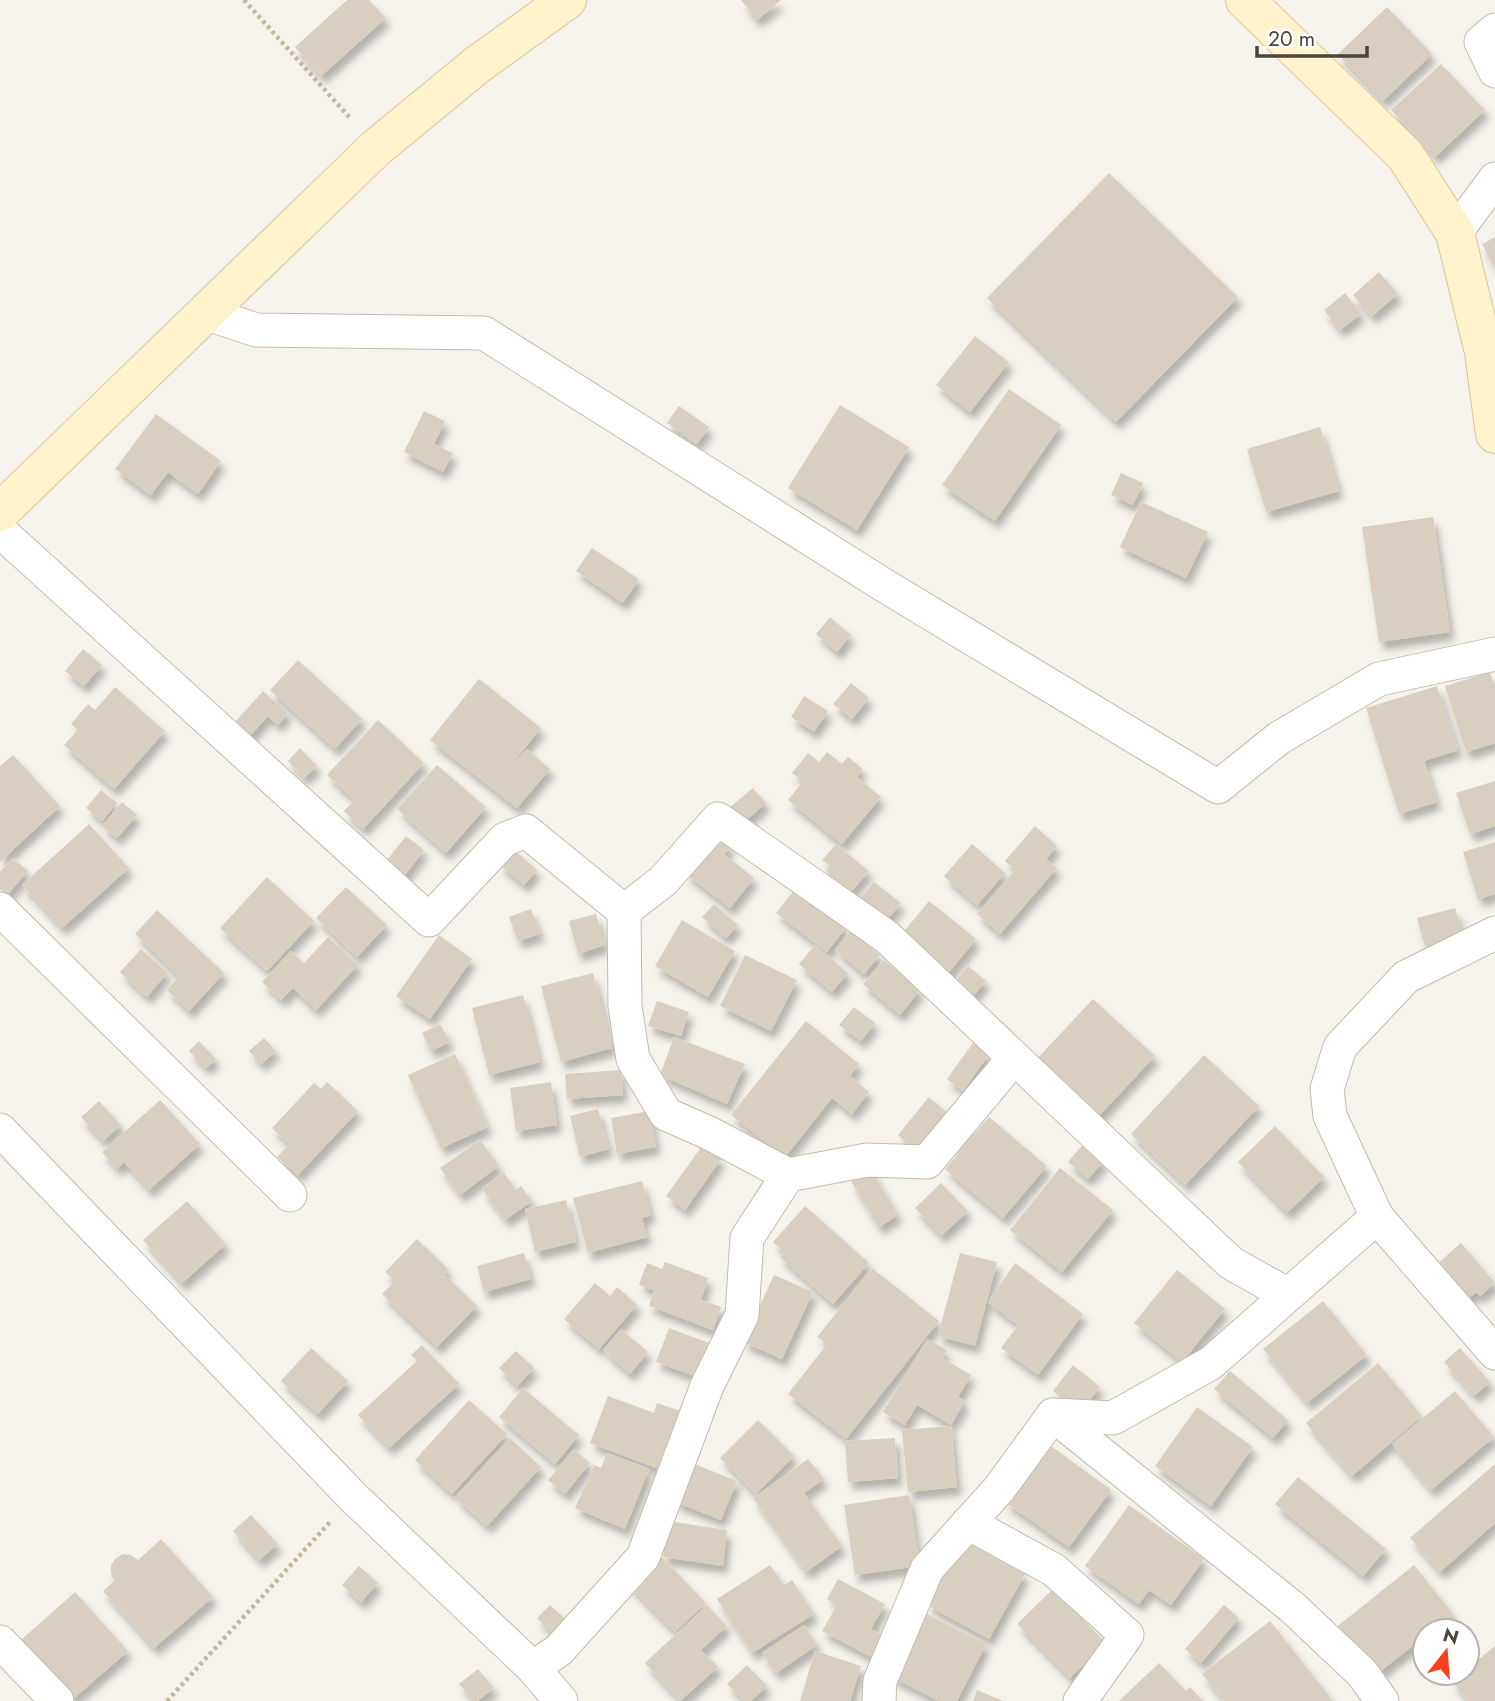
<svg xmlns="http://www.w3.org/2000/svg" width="1495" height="1701" viewBox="0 0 1495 1701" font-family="Jost,sans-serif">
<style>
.building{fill:#d8cfc1;filter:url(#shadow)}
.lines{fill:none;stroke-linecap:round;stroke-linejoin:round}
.street-casing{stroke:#c2bbae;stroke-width:35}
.secondary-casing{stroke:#d6c79b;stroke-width:40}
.path{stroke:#c4b79f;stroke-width:4.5;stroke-dasharray:3.5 3.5;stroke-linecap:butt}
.street{stroke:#fff;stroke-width:33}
.secondary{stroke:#fff3cd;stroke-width:38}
</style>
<defs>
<filter id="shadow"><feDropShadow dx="4.5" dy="8" stdDeviation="3.5" flood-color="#0004"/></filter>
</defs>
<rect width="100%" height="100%" fill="#f6f3ec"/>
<g class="building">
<path d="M347,0h22l17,18 -65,58 -26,-29z"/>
<path d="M741,0h40l-24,20z"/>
<path d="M1387,7l45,47 -49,47 -45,-47z"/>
<path d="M1441,64l44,46 -50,47 -44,-47z"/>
<path d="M1109,173l129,124 -122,125 -129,-124z"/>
<path d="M1495,237v31l-13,-24z"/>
<path d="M1379,272l19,22 -26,22 -19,-21z"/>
<path d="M1345,293l16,21 -21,16 -16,-20z"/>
<path d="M975,336l34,26 -39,50 -34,-27z"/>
<path d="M1009,389l52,36 -66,96 -53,-36z"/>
<path d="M840,405l69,42 -52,83 -69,-42z"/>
<path d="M679,406l30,21 -12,17 -30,-21z"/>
<path d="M424,411l21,10 -11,23 19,9 -10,19 -39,-20z"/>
<path d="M156,414l65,47 -23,33 -30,-22 -17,23 -36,-26z"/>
<path d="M1320,427l19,64 -73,21 -19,-63z"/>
<path d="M1121,473l22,10 -10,22 -22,-10z"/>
<path d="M1141,502l67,30 -22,46 -66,-31z"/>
<path d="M1433,517l17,115 -71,10 -17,-115z"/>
<path d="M592,548l47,31 -16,24 -47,-32z"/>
<path d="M830,617l21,18 -14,17 -21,-18z"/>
<path d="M83,649l19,16 -18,21 -19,-15z"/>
<path d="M298,660l64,59 -27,30 -65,-59z"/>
<path d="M1490,672l5,16v55l-29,9 -21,-66z"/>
<path d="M479,679l62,49 -39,48 25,-27 23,20 -33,39 -87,-68z"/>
<path d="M851,683l18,15 -17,21 -19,-15z"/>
<path d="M1437,686l21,64 -34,11 13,41 -38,12 -33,-106z"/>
<path d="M115,687l50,44 -51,58 -50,-44 14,-15 -7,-6 17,-20 7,6z"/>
<path d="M263,691l25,22 -10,12 -10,-9 -19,21 -15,-14z"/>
<path d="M804,696l24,15 -14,21 -23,-15z"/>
<path d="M378,720l46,43 -61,66 -19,-18 10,-11 -27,-25z"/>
<path d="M300,748l17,18 -13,12 -16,-17z"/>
<path d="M827,752l15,12 6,-7 15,12 -6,8 24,20 -39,47 -54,-44 15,-19 -11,-8 16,-20 11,9z"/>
<path d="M13,755l47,51 -60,56v-96z"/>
<path d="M437,765l49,42 -40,46 -49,-44z"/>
<path d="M1495,781v45l-25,8 -14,-41z"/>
<path d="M753,788l13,15 -23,20 -13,-16z"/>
<path d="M101,790l16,13 -15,18 -16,-13z"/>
<path d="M122,802l15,13 -20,23 -15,-12z"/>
<path d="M89,824l40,44 -67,60 -40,-43z"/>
<path d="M1035,826l22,20 -11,13 11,9 -57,66 -23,-20 38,-44 -10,-9z"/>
<path d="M715,834l16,12 -7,8 30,24 -24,30 -45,-35z"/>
<path d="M406,836l18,14 -22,29 -18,-15z"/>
<path d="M1495,842v52l-17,5 -15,-47z"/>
<path d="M836,844l33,27 -19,22 -24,-21 4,-6 -8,-6z"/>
<path d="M972,844l33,29 -28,32 -33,-29z"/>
<path d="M512,848l25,22 -13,15 -25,-21z"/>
<path d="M13,858l15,13 -21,24 -7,-6v-17z"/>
<path d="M267,877l47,44 -47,50 -47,-43z"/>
<path d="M874,882l27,21 -18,22 -27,-22z"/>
<path d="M800,883l46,44 -19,25 -51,-39z"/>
<path d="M346,887l41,38 -30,32 -41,-39z"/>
<path d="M929,901l47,38 -33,41 -47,-39z"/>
<path d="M714,904l24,21 -12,13 -24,-21z"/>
<path d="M1455,908l8,28 -38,11 -8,-29z"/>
<path d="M531,909l9,25 -22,7 -9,-24z"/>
<path d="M157,910l67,63 -35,38 -22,-21 12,-14 -44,-42z"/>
<path d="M596,914l9,31 -27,9 -9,-33z"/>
<path d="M682,920l53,31 -27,46 -53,-31z"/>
<path d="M851,930l29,25 -16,19 -29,-24z"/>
<path d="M439,935l33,24 -42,60 -34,-23z"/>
<path d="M328,937l30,28 -42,45 -23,-22 -12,12 -19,-18 29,-31 13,12z"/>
<path d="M815,945l33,28 -16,19 -33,-28z"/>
<path d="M141,949l26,24 -20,24 -27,-25z"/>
<path d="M745,955l52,25 -26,51 -51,-25z"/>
<path d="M884,960l36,30 -20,25 -37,-31z"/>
<path d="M968,966l18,15 -14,16 -17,-16z"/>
<path d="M593,973l19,75 -51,14 -20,-76z"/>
<path d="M523,995l17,67 -51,13 -17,-67z"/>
<path d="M1093,999l62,57 -59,63 -62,-57z"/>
<path d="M657,1001l32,11 -8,24 -33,-10z"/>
<path d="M854,1007l21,16 -14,18 -22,-16z"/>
<path d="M806,1021l53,43 -9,12 19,16 -17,22 -20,-16 -47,59 -54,-42z"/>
<path d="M440,1024l10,18 -19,9 -9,-18z"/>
<path d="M674,1037l71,27 -18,40 -67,-29z"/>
<path d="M264,1038l12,13 -15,13 -12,-13z"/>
<path d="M199,1041l17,18 -10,9 -17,-17z"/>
<path d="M973,1043l16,11 -26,37 -16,-12z"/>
<path d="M455,1054l33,73 -47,21 -33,-73z"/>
<path d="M1204,1055l55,51 -74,79 -54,-51z"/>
<path d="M621,1070l2,25 -56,4 -2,-25z"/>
<path d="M327,1082l31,29 -60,64 -21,-18 12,-13 -17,-16 42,-45 7,6z"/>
<path d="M551,1082l6,43 -41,6 -6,-43z"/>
<path d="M929,1097l20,17 -31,38 -20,-17z"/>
<path d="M160,1100l40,44 -51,46 -25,-28 -7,7 -15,-17z"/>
<path d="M99,1101l22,24 -18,16 -22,-24z"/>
<path d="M598,1109l11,40 -29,8 -10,-41z"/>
<path d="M650,1111l6,36 -39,7 -6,-36z"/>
<path d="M989,1117l58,49 -44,52 -58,-49 13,-15 -5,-4 16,-20 5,4z"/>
<path d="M1275,1126l49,51 -37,36 -49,-51z"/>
<path d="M480,1140l19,26 -39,29 -20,-27z"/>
<path d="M1084,1143l20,18 -16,18 -20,-17z"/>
<path d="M702,1146l19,13 -36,51 -19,-14z"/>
<path d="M1060,1168l53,42 -51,62 -52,-42z"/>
<path d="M871,1169l27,46 -19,12 -28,-46z"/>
<path d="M504,1173l12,17 5,-4 11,15 -27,19 -23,-31z"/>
<path d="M642,1181l9,34 -9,3 5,19 -59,16 -15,-55z"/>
<path d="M941,1183l27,28 -27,25 -26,-28z"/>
<path d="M566,1200l10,42 -41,10 -10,-43z"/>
<path d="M187,1201l39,43 -44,39 -39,-43z"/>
<path d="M805,1206l64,57 -36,41 -53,-47 4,-5 -11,-10z"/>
<path d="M417,1239l31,30 -4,5 33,32 -40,41 -55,-53 13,-13 -10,-9z"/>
<path d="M1461,1243l34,40 -15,13 -4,-4 -18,15 -30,-35z"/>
<path d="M524,1253l7,26 -47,13 -7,-26z"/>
<path d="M960,1253l37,9 -22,84 -37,-10z"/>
<path d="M665,1262l43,16 -7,22 20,7 -8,23 -64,-24 5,-16 -15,-5 8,-22 15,6z"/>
<path d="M1015,1263l68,51 -45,61 -37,-27 17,-23 -30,-23z"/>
<path d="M872,1268l67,53 -93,118 -58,-45 39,-50 -10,-7z"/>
<path d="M1177,1270l48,39 -43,53 -48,-39z"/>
<path d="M774,1275l39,17 -31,67 -39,-17z"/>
<path d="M595,1283l15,13 7,-9 20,18 -38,44 -35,-30z"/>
<path d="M1323,1301l44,54 -60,48 -44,-54z"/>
<path d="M669,1328l43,16 -12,34 -44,-16z"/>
<path d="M621,1329l27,23 -18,22 -27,-24z"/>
<path d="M927,1339l20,11 -5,8 29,17 -13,22 7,4 -14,24 -34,-20 -12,20 -22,-13z"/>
<path d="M422,1345l37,39 -70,64 -31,-33 59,-54 -6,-6z"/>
<path d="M311,1348l37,33 -30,33 -37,-33z"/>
<path d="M1460,1348l30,34 -16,14 -30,-34z"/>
<path d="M516,1351l18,17 -17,18 -18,-18z"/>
<path d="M1378,1363l44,53 -70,60 -46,-53z"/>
<path d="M1073,1365l27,22 -20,25 -27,-21z"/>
<path d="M1230,1371l58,49 -15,18 -59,-49z"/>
<path d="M523,1388l56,47 -24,29 -56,-47z"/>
<path d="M1455,1391l39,46 -63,53 -39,-46z"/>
<path d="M608,1396l46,17 3,-10 23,8 -21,58 -69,-26z"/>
<path d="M469,1400l38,34 -55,60 -37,-34z"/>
<path d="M1197,1407l56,40 -42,59 -56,-40z"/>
<path d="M758,1420l36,36 -38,38 -36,-36z"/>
<path d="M951,1426l6,61 -49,5 -6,-62z"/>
<path d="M510,1438l31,29 -54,59 -32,-29z"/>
<path d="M895,1438l3,40 -50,4 -3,-41z"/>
<path d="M1047,1443l64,47 -42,57 -64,-45z"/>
<path d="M574,1449l16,14 -25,31 -17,-14z"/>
<path d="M607,1453l42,16 -24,60 -50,-21 19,-43 7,3z"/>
<path d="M808,1459l16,20 -20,14 38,53 -36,26 -53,-74z"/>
<path d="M689,1462l48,19 -16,39 -48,-19z"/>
<path d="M1495,1464v59l-55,49 -30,-34z"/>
<path d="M1298,1477l88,72 -23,27 -88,-72z"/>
<path d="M909,1495l11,71 -65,9 -11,-70z"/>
<path d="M1129,1505l75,54 -33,46 -22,-15 -10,14 -54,-38z"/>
<path d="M251,1515l27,29 -19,16 -26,-29z"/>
<path d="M668,1521l59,9 -4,36 -60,-9z"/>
<path d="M161,1539l52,58 -59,51 -51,-57 11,-10 -3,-8v-8l5,-7 7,-4 8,1 7,5z"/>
<path d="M963,1540l62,34 -36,65 -62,-34z"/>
<path d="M658,1553l48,50 -31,29 -48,-49z"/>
<path d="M770,1565l14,20 8,-5 22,34 -62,39 -35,-54z"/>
<path d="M1414,1565l39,49 -22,17h-6v5l-52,41 -39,-48z"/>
<path d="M359,1566l19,17 -17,19 -19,-17z"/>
<path d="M838,1579l47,25 -14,25 14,7 -12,22 -51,-27 15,-26 -10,-6z"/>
<path d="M1053,1589l53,54 -36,35 -53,-54z"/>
<path d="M75,1592l53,59 -55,48 -52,-59z"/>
<path d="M550,1605l17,16 -13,14 -17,-17z"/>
<path d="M707,1605l20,21 -26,24 17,17 -38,34 -35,-38z"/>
<path d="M1224,1605l15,13 -38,45 -16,-14z"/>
<path d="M923,1612l63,32 -29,57h-18l-49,-25z"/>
<path d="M1270,1621l63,80h-109l-22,-27z"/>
<path d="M804,1625l13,20 -41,28 -14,-20z"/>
<path d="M1495,1646v55h-27l-16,-20 10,-8h5v-4z"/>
<path d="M815,1651l46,15 -11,35h-50z"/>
<path d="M1159,1663l27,28 4,-4 13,14h-84z"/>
<path d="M747,1665l20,21 -16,15h-7l-17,-17z"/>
<path d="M478,1669l16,19 -17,13h-3l-15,-17z"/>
<path d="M977,1690l26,11h-30z"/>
</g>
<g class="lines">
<g class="street-casing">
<g id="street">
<path d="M1495,30l-14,12 14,29"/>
<path d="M1455,233l40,-54"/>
<path d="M205,313l51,17 228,3 398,251 336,203 61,-49 100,-59 116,-25"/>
<path d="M0,531l429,389 76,-81 21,-8 98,80"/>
<path d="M0,909l290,286"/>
<path d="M1495,933l-89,44 -66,70 -13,42 3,27 47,101 118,136"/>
<path d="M1014,1058l-87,104 -60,-2 -79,15 -79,-42 -43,-19 -33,-55 -8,-53 -1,-95 39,-30 55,-62 169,118 344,326 57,32 89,-78"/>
<path d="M0,1130l353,367 180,171 28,33"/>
<path d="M1053,1415l239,192 70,66 20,28"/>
<path d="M968,1523l86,47 73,65 -47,66"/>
<path d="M0,1642l57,59"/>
<path d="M533,1668l26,-18 84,-93 64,-171 35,-71 5,-77 41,-63"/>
<path d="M879,1701l1,-20 47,-112 72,-80 54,-74 60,3 98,-55 77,-68"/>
</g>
</g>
<g class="secondary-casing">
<g id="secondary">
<path d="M1245,0l160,155 50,78 29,119 11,82"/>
<path d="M0,512l376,-364 101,-83 90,-65"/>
</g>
</g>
<g class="path">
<path d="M244,0l107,119"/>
<path d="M167,1701l164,-180"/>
</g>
<use href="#street" class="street"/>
<use href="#secondary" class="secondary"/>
</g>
<g transform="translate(1446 1652) rotate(17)"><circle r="33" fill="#ffffff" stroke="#b7b4b0" stroke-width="2"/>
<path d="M0-5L12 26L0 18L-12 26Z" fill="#fc3f1d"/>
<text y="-10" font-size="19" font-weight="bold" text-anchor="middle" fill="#4b4439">N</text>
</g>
<path d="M1257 46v10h110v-10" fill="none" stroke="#4b4439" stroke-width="3.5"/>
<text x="1268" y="46" font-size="21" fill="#4b4439" stroke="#ffffff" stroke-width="5" paint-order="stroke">20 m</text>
</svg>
